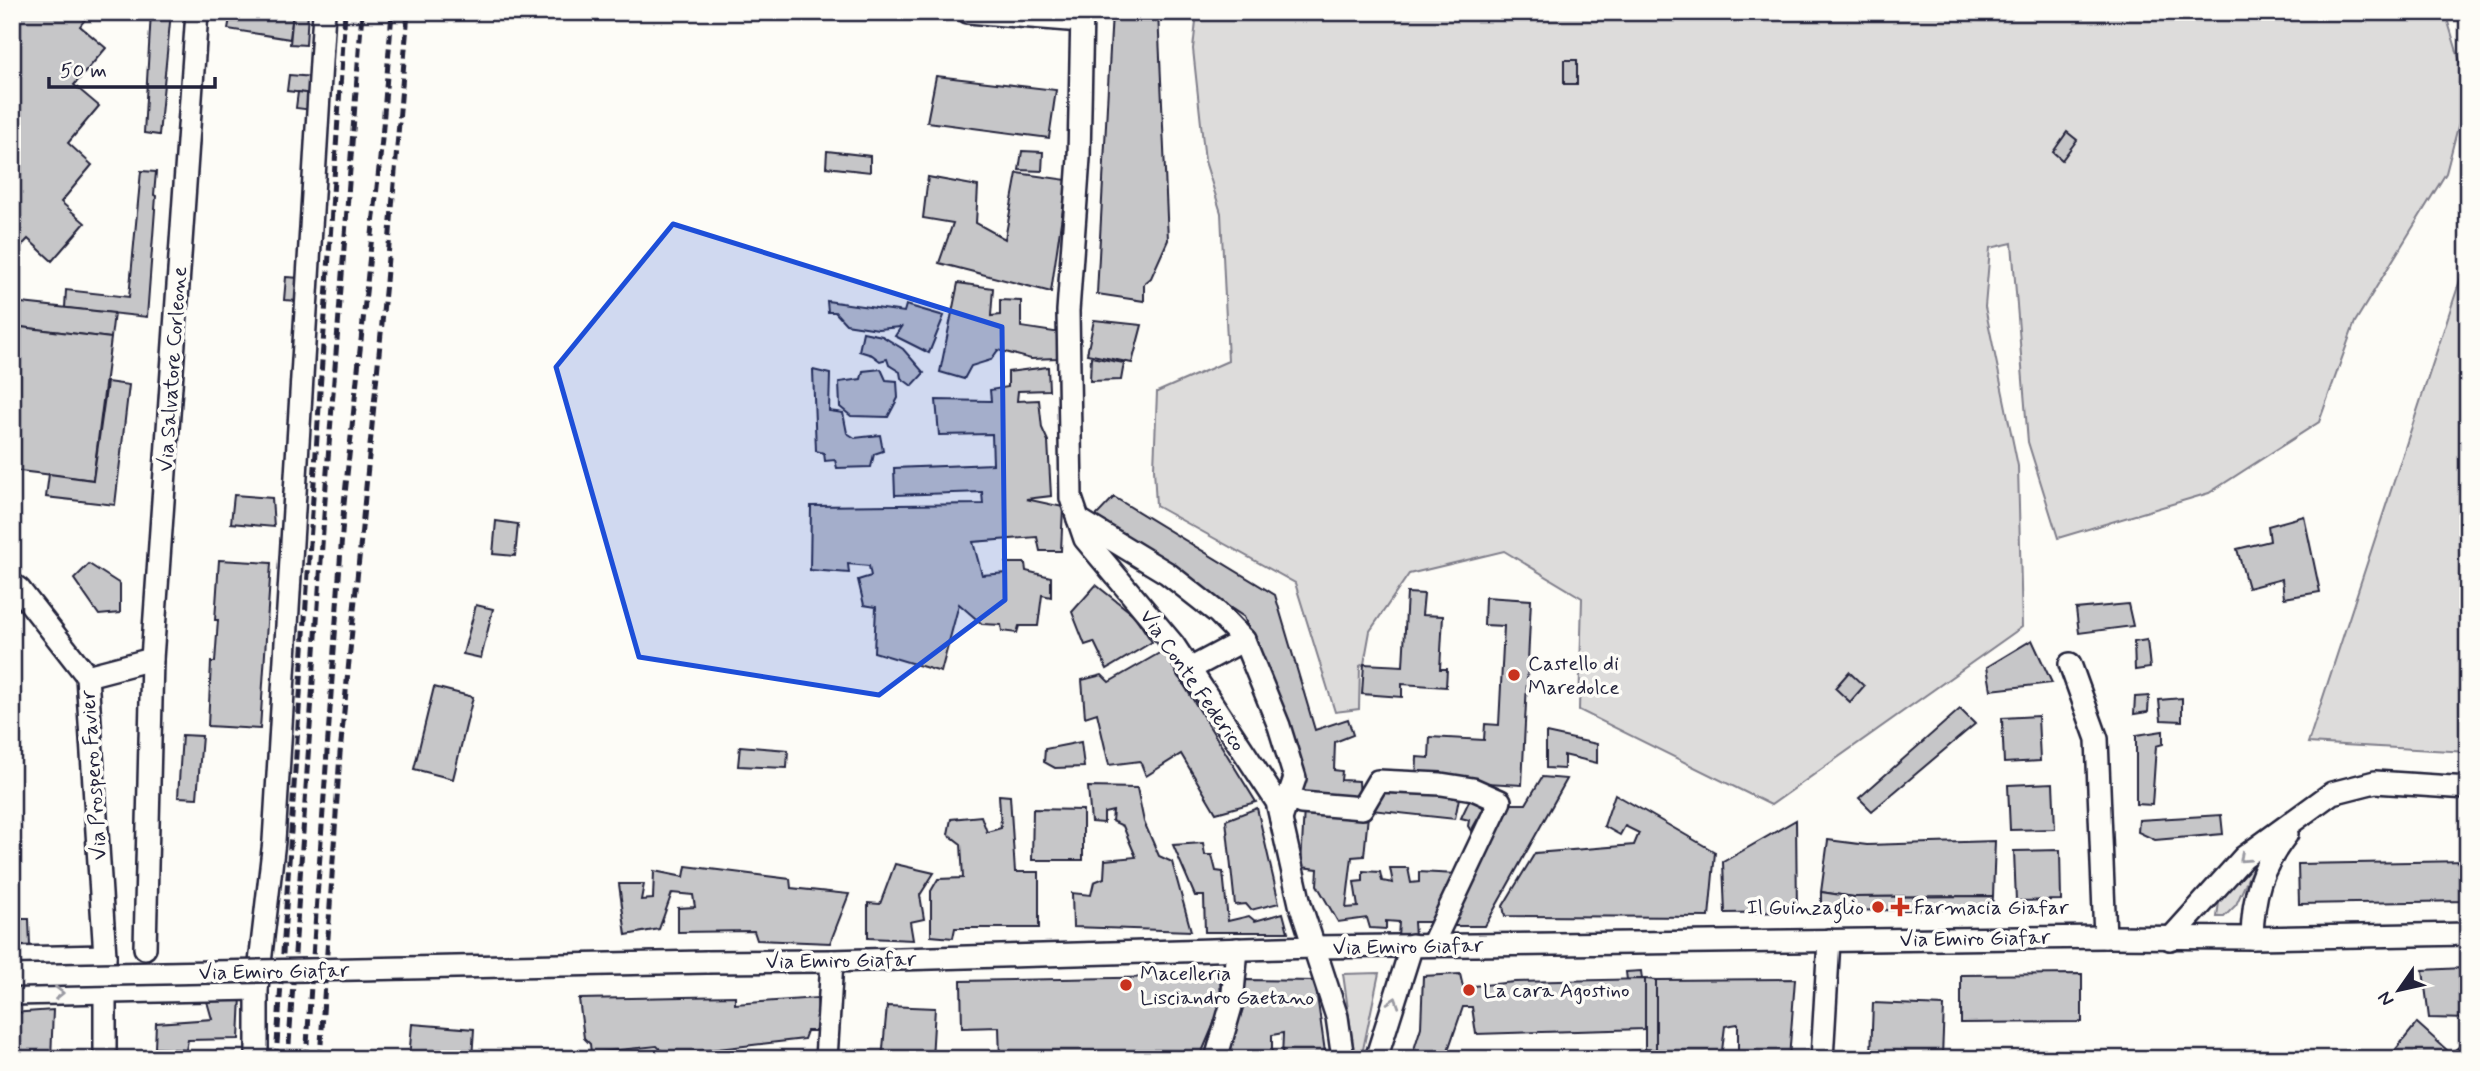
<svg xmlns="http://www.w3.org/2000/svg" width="2480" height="1071" viewBox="0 0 2480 1071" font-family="Mynerve,sans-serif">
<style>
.green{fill:#dddcdb;stroke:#807f8b;stroke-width:2}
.building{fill:#c6c6c8;stroke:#22223b;stroke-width:2}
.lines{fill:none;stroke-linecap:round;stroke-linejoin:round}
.minor-casing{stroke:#22223b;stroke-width:26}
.minor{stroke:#fdfcf7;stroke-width:21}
.rail{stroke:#22223b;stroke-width:5;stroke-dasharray:10 5;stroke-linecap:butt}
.minor-bridge-casing{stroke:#22223b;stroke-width:26;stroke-linecap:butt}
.minor-bridge{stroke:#fdfcf7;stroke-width:21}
.oneway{stroke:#9a9aa2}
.marked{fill:#1d4ed8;fill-opacity:0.2;stroke:#1d4ed8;stroke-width:5;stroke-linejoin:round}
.poi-dot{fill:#c8321e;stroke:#fdfcf7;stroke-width:2.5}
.labels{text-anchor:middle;stroke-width:7;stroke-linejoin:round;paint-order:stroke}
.street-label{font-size:21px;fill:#22223b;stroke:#fdfcf7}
.poi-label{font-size:21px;fill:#22223b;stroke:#fdfcf7;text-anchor:start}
</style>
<rect width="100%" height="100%" fill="#fdfcf7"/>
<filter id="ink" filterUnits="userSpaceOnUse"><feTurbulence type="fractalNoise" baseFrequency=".0143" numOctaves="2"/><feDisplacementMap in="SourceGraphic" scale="14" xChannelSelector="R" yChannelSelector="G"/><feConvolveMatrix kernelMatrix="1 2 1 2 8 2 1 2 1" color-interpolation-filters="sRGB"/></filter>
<g filter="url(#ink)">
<g class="green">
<path d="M1197,12h1248l23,76 -22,85 -91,149 -36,100 -110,71 -151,45 -30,-96 -16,-199 -22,5 -5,59 33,159 4,161 -251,178 -192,-95 3,-112 -78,-47 -95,23 -39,57 -6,33 -4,2 -1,43 -24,3 -40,-129 -139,-77 -2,-38 3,-76 71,-31 -7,-148 -16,-52 -12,-112z"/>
<path d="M2468,256v496l-160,-9z"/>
<path d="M2251,863l3,2 -18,40 -12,12h-7l2,-15z"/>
<path d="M1379,973l-18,86h-6l-12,-85z"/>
</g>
<g class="building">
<path d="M12,12h79l-11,14 26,22 -32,37 25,21 -31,37 24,22 -31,37 24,21 -33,38 -24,-22 -16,17z"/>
<path d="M151,12h20l-12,123 -15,-2z"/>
<path d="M231,12h62l-3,27 -62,-10z"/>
<path d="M293,12h15l-2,33 -16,-1z"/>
<path d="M1112,12h46l10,228 -17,38 -7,6v17l-47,-7z"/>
<rect x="1564" y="60" width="13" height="24"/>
<path d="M289,75l25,2 -1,17 -26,-3z"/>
<path d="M936,76l120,14 -7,48 -122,-16z"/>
<path d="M298,92l15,2 -1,16 -16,-2z"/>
<path d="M2067,132l10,8 -15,20 -9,-8z"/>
<path d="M827,151l43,5v16l-44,-5z"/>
<path d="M1022,151l21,1 -1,19 -23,-1z"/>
<path d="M141,171l15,1 -2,23 2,1 -9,121 -82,-9 1,-18 63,7z"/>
<path d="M1017,173l50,7 -16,112 -112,-29 14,-40 -30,-5 5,-41 50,9 -2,37 29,16z"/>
<path d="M286,277l14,1 -2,23 -14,-1z"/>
<path d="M958,283l35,5 -2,28 9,-1v-15l21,1v26l40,6 -3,25 -27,1 -33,-9 -7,10 -20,6 -7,13 -24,-7z"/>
<path d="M827,301l77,11 2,-7 38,11 -15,37 -34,-17 6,-9 -23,2 -32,-5 -11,-12h-7z"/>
<path d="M12,302l102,11 -3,25 -99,-12z"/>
<path d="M1094,320l48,5 -10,38 -45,-9z"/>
<path d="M12,326l99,12 -18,142 -81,-10z"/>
<path d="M863,332l19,4 21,13 21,24 -12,13 -11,-8 -1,-6 -11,-7 -2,-6 -7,2 -8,-6 -13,-4z"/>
<path d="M1091,357l33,6 -3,17 -31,1z"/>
<path d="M1048,367l1,23 -31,1 -1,10 22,-1 3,28 6,13 3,55 -25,3 37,8 -2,44h-21l-3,-14 -64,5 9,33 25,-2 -1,-10h19l1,8 25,6v20l-9,-2 -4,31h-19l-2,7 -15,-2 -1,-6 -19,-1 -23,-20 -18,68 -67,-20 2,-45 -12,-2 -6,-25 13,-4 -2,-10 -21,-2 1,9 -39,-3 1,-64 172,-2 -1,-12 -87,3 -1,-27 99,-4 -1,-30 -53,1 -3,-35 55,1 -1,-11 18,-3v-15z"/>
<path d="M881,369l5,11 11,1 1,17 -10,19 -37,-1 -11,-9 -1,-25 22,-3 2,-8z"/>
<path d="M813,370l17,4 -1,37 14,2 4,20 8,5 25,-3 3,16 -9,3 -3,13 -34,1 -2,-8 -10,1 -1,-8 -8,-2z"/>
<path d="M107,382l22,3 -14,120 -69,-8 3,-23 44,6z"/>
<path d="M234,495l38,3 2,29 -43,-4z"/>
<path d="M1114,497l161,98 40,135 33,-11 5,16 -18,7 -1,28 8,1 -1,9 18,1 1,23 -55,-5 -44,-140 -17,-42 -149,-100z"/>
<path d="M2304,516l16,76 -36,6 -2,-19 -34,9 -11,-39 33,-8 -2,-15z"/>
<path d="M496,521l22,3 -3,32 -22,-2z"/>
<path d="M219,560l52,3 -11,166 -52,-3 3,-64h4l3,-42h-3z"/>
<path d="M89,564l31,20v29l-21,2 -25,-36z"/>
<path d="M1096,585l38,30 18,27 -45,27 -13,-27 -9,3 -13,-33z"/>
<path d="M1407,593l17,1 -2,21 21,1 -3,53h7l-1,18 -44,-3v13l-40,-3 2,-30 39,2z"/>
<path d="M1485,597l46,3 -9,185 -106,-6 1,-22 12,1 1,-21 54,3 1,-16 14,1 5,-99 -20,-1z"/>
<path d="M2128,604l5,22 -54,7 -3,-24z"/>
<path d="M476,605l17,4 -12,49 -18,-4z"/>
<path d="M2032,640l20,43 -61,7 -4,-23z"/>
<path d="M2147,640l3,28 -15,2 -1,-28z"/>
<path d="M1163,651l93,151 -40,11 -35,-59 -35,22 -6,-15 -31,4 -12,-52 -12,4 -3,-37 20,-5 7,7z"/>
<path d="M1849,672l15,14 -14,16 -15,-14z"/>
<path d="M434,687l39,10 -20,82 -39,-10z"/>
<path d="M2149,696l-1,16 -14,2 1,-17z"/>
<path d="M2182,698v23l-21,-1 -2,-20z"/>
<path d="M1960,709l15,15 -103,87 -13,-13z"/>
<path d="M2038,716l2,45 -36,2 -2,-45z"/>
<path d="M2163,731v13l-7,2 -4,59 -16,-1v-69z"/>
<path d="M1546,733l51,11v19l-33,-8v14l-18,-1z"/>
<path d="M182,735l20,1 -5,62 -19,-1z"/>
<path d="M1081,742l3,25 -29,1 -11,-6 1,-13z"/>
<path d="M740,746l48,4 -1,18 -49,-2z"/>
<path d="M1542,777l25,2 -82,147h-38l62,-122h17z"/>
<path d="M2053,783l2,46 -45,1 -2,-45z"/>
<path d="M1388,786l62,4 3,7 6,1 -4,21 -84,-9z"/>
<path d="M1088,787l49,1 7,34 15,34 13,6 19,69 -118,-4 -1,-34 19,2 3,-13 10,-4 1,-18 31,-3 -13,-31 -11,-5 1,-10 -9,2v10l-13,-1z"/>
<path d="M1615,794l100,58 -6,65 -204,-1 -2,-10 32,-53 99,-8 5,-12 -14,-7 -5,9 -16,-9z"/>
<path d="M999,795l11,1 5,76h24v56h-84l-2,10 -22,-2v-45l7,-12 25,-1 -2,-34 -13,-10 3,-15 30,-3 6,16 14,-4z"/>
<path d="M1470,799l14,9 -13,23 -3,-5 1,-6 -8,-2z"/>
<path d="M1304,807l64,8 -4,41 -12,1 -6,51 12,-1 -4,-25 9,-1v-10l17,1 2,9 11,2 -3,-15h18l3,15 8,-1v-10l37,2 -26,48h-16l1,15h-17l1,-15 -13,-1v8l-16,-1 -3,-10 -29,4 -21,-37 1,-16 -17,-2z"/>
<path d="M1257,808l22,95 -28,7 -5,-6 -11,1 -9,-85z"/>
<path d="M1033,809l50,1v50h-51z"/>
<path d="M2221,815l2,19 -68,6 -17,-8 1,-12z"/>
<path d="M1796,820l1,92 -72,1 -2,-51z"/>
<path d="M1828,840l39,5 128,-4 -2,55 -139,1 -33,-5z"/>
<path d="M1203,843l2,12h7l4,16 7,1 5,49 21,-5 6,5 28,-8 5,19h-83l-1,-36h-9l-22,-51z"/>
<path d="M2060,850l1,50 -45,1 -2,-50z"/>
<path d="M2468,861v40l-169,3 -1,-40z"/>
<path d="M895,864l39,9 -14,22 4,24 -14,3 3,18 -45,-2v-35l12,1z"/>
<path d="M686,866l104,13 1,9 58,6 -19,49 -73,-3 -3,-9 -76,1v-24l17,-1 -2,-12 -21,-2 -13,36 -33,6 -7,-51h25l-3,16 12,-1 1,-28 30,6z"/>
<path d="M1821,892l33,5 139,-1 -1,13 -171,2z"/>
<path d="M16,919h13l1,27 -18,1v-20h4z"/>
<path d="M2463,968l5,18v33l-39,-1 -6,-48z"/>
<path d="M1641,971l1,8 -15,1 -1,-8z"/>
<path d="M1460,974l3,13 52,-5 130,-3v50l-169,5 -4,-27h-9l-18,52h-34l10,-32 2,-51z"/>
<path d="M2082,974v48l-121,1v-48z"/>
<path d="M1220,976l1,31 -22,52h-199l-1,-32 -37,1 -1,-47z"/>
<path d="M1645,979l11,1v70l-11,-1z"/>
<path d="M1795,979l-6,80h-51v-35l-13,2 -4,33h-90v-8l25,-1v-70z"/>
<path d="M1246,980l69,1 11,78h-44l1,-26 -11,2v24h-45z"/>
<path d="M241,996l-2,43 -51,1 -2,10 -31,-2 1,-25 56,-4 -6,-21z"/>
<path d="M735,996v8l82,-6 2,33h-12l-3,8 -138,16 -9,-9 -66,7 -1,-9 -6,-6 -5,-39z"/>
<path d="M1873,1003l71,3 -2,51 -71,-2z"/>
<path d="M887,1006l48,2 -3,51h-50z"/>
<path d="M53,1010l-2,49h-39v-46z"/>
<path d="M2417,1023l30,27 -7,9h-52z"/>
<path d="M412,1024l62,5 -2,30h-63z"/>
</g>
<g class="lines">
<g class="minor-casing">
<g id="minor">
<path d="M968,12l113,9"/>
<path d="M1082,12l-3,146 -11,153 3,187 14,41 88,105 104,158 23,102 37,113 6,42"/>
<path d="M1078,519l89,54 51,40 26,27 35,86 16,52 -14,41"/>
<path d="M12,584l7,5 68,87 18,280v103"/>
<path d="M2070,664l27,75 8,198"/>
<path d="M1188,670l56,-30"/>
<path d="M87,676l65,-17"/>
<path d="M1289,796l12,7 61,5 16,-27 63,3 32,5 27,12 -68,144"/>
<path d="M2252,938c1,-43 8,-69 35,-104"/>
<path d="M2170,939l74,-82 88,-64 43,-11 93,6"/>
<path d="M145,948l7,-289 45,-647"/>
<path d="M12,958l93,-2"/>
<path d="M706,962l126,-1 482,-14 791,-10 147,1 216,-4"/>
<path d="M12,994l245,-5"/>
<path d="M257,1059v-70l17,-148 50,-829"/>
<path d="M826,1059l6,-98"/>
<path d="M1216,1059l16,-56 5,-54"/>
<path d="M1376,1059l36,-114"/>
<path d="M1822,1059l7,-119"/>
<path d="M2463,1059l5,-4"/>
</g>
</g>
<use href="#minor" class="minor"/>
<g class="rail">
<path d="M276,1059l69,-1047"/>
<path d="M288,1059l38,-574 36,-473"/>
<path d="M306,1059l38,-555 38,-365 10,-127"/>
<path d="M320,1059l20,-306 46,-471 22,-270"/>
</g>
<g class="minor-bridge-casing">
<path id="minor-bridge" d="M12,976l694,-14"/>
</g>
<use href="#minor-bridge" class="minor-bridge"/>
</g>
<defs><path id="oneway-chevron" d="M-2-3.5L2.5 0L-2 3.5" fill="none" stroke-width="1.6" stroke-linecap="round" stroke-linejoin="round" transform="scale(1.75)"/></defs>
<g class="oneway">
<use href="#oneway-chevron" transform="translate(2244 858) rotate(138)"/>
<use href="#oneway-chevron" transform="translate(59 993)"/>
<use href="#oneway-chevron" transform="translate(1394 1002) rotate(-72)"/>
</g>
</g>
<path class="marked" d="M673,224l329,103 3,273 -126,95 -240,-38 -83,-290z"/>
<g class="poi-dot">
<circle cx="1514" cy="675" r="7"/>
<circle cx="1878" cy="907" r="7"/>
<path d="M1896.5 896.5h7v7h7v7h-7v7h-7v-7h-7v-7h7z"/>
<circle cx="1126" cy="985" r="7"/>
<circle cx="1469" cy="990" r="7"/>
</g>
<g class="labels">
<g class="street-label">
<text transform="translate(172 369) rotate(-86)" y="7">Via Salvatore Corleone</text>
<text transform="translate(1193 680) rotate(55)" y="7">Via Conte Federico</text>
<text transform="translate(93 775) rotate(-94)" y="7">Via Prospero Favier</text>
<text transform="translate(1975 938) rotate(-1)" y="7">Via Emiro Giafar</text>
<text transform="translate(1408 946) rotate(-1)" y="7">Via Emiro Giafar</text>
<text transform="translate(841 960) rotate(-1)" y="7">Via Emiro Giafar</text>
<text transform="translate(274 971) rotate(-1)" y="7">Via Emiro Giafar</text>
</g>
<g class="poi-label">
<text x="1528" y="670">Castello di<tspan x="1528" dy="24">Maredolce</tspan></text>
<text x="1864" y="914" text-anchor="end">Il Guinzaglio</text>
<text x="1914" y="914">Farmacia Giafar</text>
<text x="1140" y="980">Macelleria<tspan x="1140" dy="24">Lisciandro Gaetano</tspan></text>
<text x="1483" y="997">La cara Agostino</text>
</g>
</g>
<rect width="2480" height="1071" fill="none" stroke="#fdfcf7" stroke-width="42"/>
<rect x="21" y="21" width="2438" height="1029" fill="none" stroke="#22223b" stroke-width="2.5" filter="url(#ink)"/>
<g transform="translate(2399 990) rotate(236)" stroke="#fdfcf7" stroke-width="5" paint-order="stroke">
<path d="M0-5L12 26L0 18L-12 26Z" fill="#22223b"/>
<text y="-10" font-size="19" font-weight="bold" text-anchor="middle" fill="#22223b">N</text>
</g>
<path d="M49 77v10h166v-10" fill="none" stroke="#22223b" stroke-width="3.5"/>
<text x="60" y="77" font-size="21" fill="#22223b" stroke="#fdfcf7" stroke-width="5" paint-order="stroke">50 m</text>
</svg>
